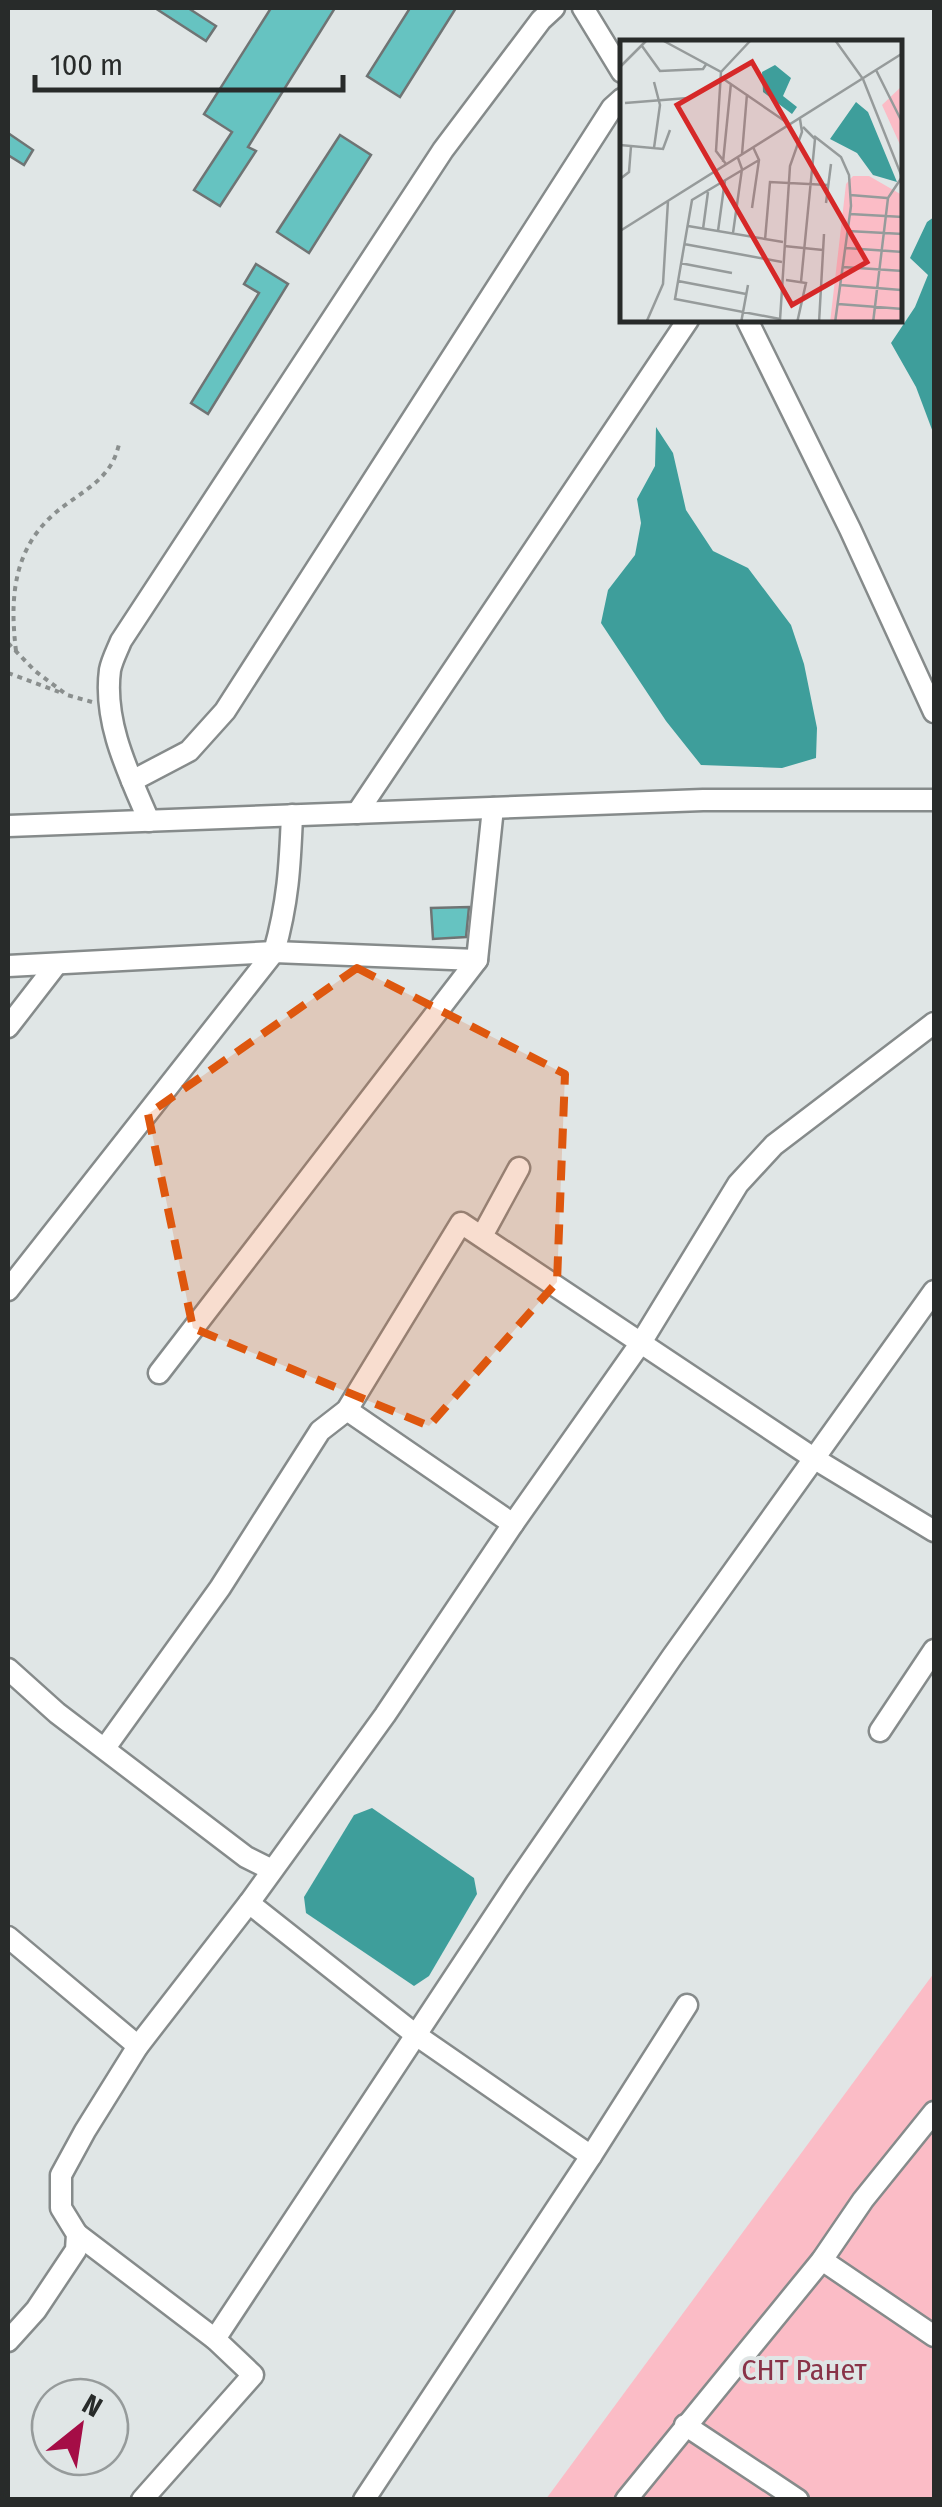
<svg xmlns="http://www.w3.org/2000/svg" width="942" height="2507" viewBox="0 0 942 2507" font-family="'Fira Sans Condensed',sans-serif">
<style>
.green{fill:#fbbcc6}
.water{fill:#3e9e9b}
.building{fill:#66c3c1;stroke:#6f7474;stroke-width:2.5}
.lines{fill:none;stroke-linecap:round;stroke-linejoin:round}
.minor-casing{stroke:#868b8b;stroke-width:25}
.path{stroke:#8a8f8e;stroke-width:4;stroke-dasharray:5 5;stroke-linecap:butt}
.minor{stroke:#fff;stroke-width:20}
.marked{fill:#de570e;fill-opacity:0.2;stroke:#de570e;stroke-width:8;stroke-dasharray:20 12;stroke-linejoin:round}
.labels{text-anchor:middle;stroke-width:8;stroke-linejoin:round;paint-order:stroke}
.park-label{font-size:30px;fill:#893348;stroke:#e0e6e6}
.inset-road{fill:none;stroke:#969b9b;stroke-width:2.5}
.view{fill:#d62828;fill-opacity:0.15;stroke:#d62828;stroke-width:5}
.inset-edge{fill:none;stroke:#282b2a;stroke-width:5}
</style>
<rect width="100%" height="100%" fill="#e0e6e6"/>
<path class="green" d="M934,1973v526h-388z"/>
<g class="water">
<path d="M934,217v218l-18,-48 -25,-44 24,-36 13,-32 -18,-17 17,-36z"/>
<path d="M656,427l17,26 13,57 27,41 35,17 43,57 13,39 13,64 -1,30 -34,10 -81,-3 -35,-44 -65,-98 7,-33 27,-35 6,-32 -4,-24 18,-33z"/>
<path d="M372,1808l102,70 3,16 -48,82 -15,10 -108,-73 -2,-16 50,-82z"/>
</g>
<g class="building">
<path d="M155,8h33l28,18 -10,15z"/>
<path d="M271,8h64l-87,139 8,4 -36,55 -26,-16 38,-58 -28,-18z"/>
<path d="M410,8h46l-56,89 -33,-21z"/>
<path d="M8,133l25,17 -9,15 -16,-10z"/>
<path d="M340,135l31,20 -62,98 -32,-21z"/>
<path d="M256,264l32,20 -80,130 -17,-11 68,-110 -15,-9z"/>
<path d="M469,907l-3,30 -33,2 -2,-31z"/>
</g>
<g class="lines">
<g class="minor-casing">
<g id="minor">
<path d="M583,8l39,64"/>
<path d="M747,320l103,209 84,183"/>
<path d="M132,781l57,-30 36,-40 387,-603 10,-9"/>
<path d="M357,813l331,-493"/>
<path d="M149,821c-20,-47 -46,-98 -39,-151 2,-10 7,-19 11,-29l322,-491 98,-130 13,-12"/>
<path d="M8,826l695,-26h231"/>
<path d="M8,966l266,-14 203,8"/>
<path d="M8,1027l48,-62"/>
<path d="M482,1236l37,-68"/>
<path d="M8,1290l266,-338c14,-49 16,-86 18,-137"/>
<path d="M159,1373l318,-413 16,-152"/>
<path d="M347,1410l166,114"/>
<path d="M8,1669l49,44 189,144 26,13"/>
<path d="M880,1731l54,-81"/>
<path d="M105,1748l115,-160 100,-157 27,-21 114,-187 354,236 119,72"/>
<path d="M249,1903l167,132 175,121"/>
<path d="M8,1937l130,109"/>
<path d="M77,2234l138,105 38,36 -111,125"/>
<path d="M822,2260l112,76"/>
<path d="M215,2339l302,-457 155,-225 262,-366"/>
<path d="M8,2341l28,-31 40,-60 1,-16 -16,-26v-33l24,-44 53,-85 111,-143 136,-188 128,-191 129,-183 96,-157 36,-39 160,-122"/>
<path d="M685,2425l113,75"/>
<path d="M364,2500l227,-344 96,-151"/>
<path d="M626,2500l196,-240 41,-60 71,-88"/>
</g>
</g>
<g class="path">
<path d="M8,643l27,28 32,24 25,7"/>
<path d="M16,651c-6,-50 -4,-100 38,-137 19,-17 45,-28 58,-51 4,-7 6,-15 8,-22"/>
<path d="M8,673l51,19"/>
</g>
<use href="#minor" class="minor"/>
</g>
<path class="marked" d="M357,968l208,106 -8,208 -128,144 -236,-98 -45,-214z"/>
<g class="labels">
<g class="park-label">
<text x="804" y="2380">СНТ Ранет</text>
</g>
</g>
<g transform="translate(620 40)">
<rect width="282" height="282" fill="#e0e6e6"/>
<path d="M282,46v63l-20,-44zM233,136h16l33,19v127l-72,1 16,-139z" fill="#fbbcc6"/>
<path d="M155,25l16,13 -8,18 14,11 -5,7 -29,-22 -1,-20zM236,62l12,10 29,70 -24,-7 -16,-22 -27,-14z" fill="#3e9e9b"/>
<path class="inset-road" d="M42,0l59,32 -5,79 10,13M215,0l28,39 39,98 -14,21 -15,125M22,6l18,25 43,-2 4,-6M0,27l27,-27M256,30l27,54M101,32l30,-32M102,38l67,46M34,42l6,23 -6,43M5,63l63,-5M194,96l27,21 8,18 2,31 -16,117M0,105l43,4 7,-19M122,114l5,-60M139,120l-67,40 -17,99 105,20M103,122l8,-79M0,139l9,-7 2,-26M230,155l37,3M206,163l5,-39M132,168l7,-48 -6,-13M230,174l53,3M68,186l95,16M83,189l5,-37M0,191l283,-178M98,191l7,-51M228,191l55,3M113,193l9,-64 -4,-11M145,200l5,-58 58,3M64,204l98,18M164,206l39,4M226,208l57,4M60,223l52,10M223,227l60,4M166,240l20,3 -9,40M58,241l68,13M181,242l14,-143 -12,-12M220,245l61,5M218,264l65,5M160,280l10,-154 12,-34 -2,-13M26,283l17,-39 5,-83M121,283l7,-38M199,283l5,-89"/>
<path class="view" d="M132,22l115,200 -75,43 -115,-200z"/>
<rect width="282" height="282" class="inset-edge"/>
</g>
<rect width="942" height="2507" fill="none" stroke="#282b2a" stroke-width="20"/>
<g transform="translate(80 2427) rotate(30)"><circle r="48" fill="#e0e6e6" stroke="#969b9b" stroke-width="2.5"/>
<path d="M0-8L18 38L0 25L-18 38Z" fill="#a50d46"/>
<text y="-15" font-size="28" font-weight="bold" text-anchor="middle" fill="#282b2a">N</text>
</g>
<path d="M35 75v15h308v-15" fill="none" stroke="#282b2a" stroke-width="5"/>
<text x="50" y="75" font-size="30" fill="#282b2a" stroke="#e0e6e6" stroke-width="8" paint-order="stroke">100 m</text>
</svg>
